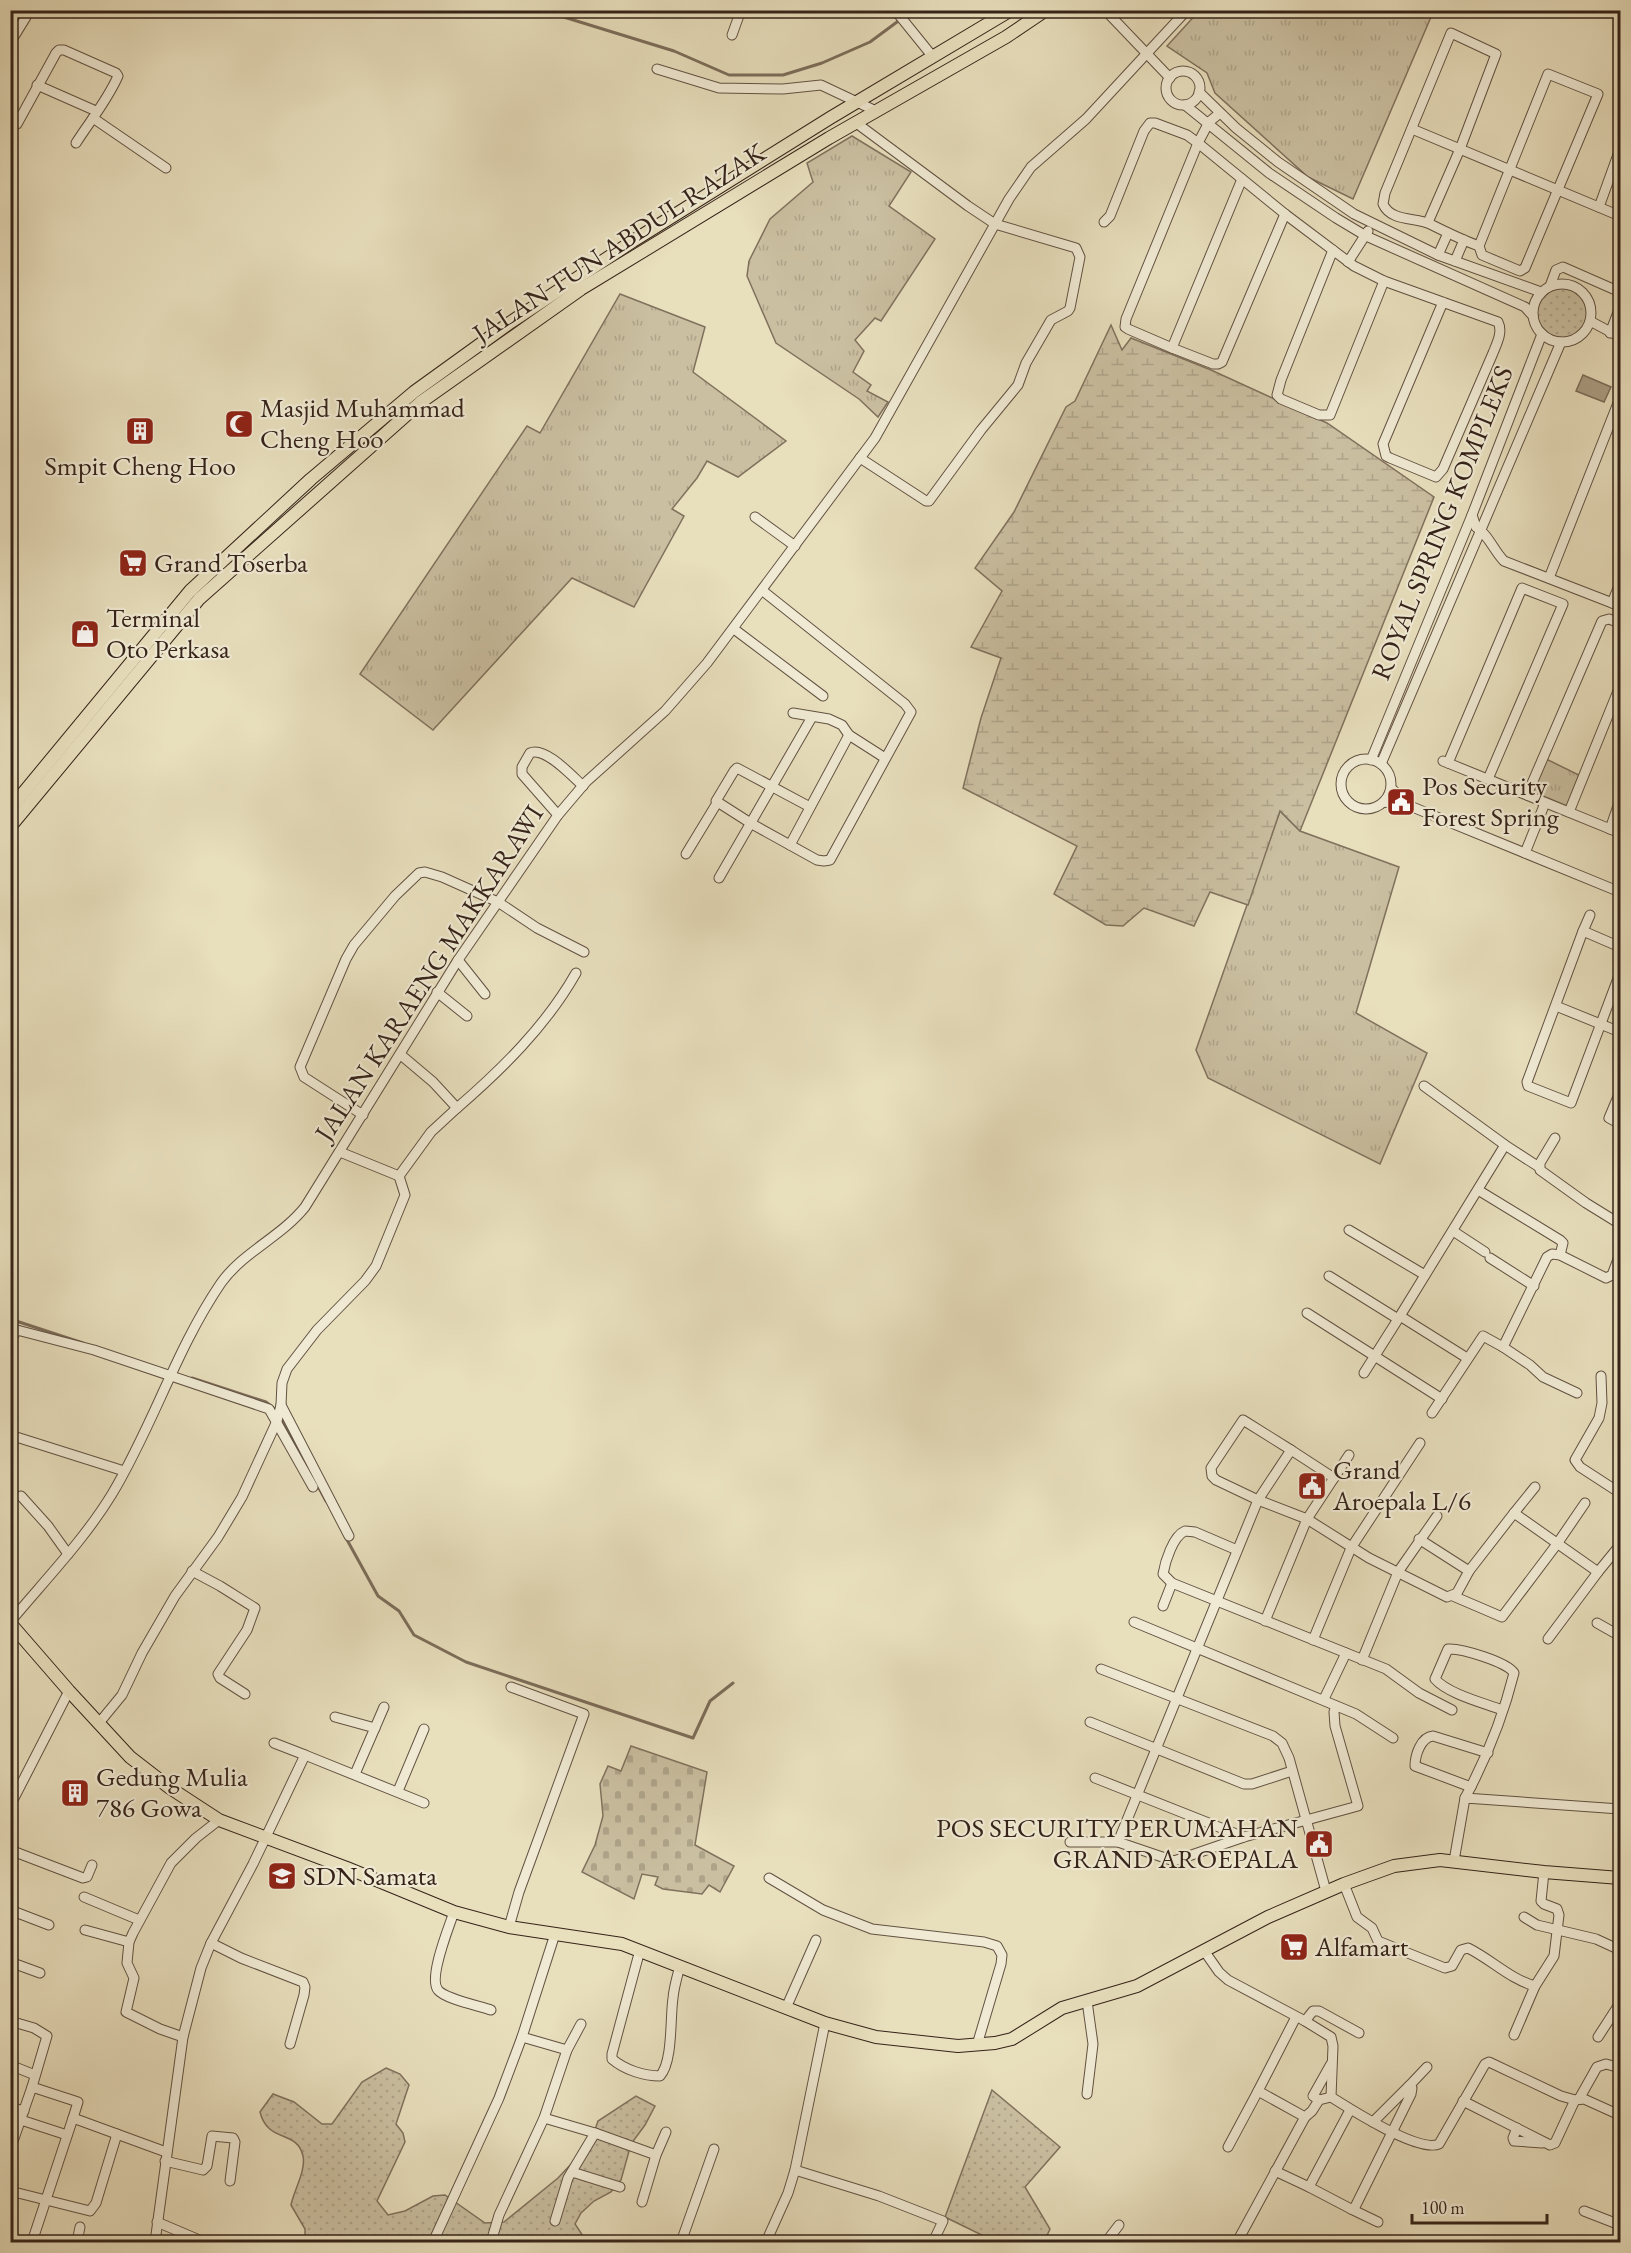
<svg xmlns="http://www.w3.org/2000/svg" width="1631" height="2253" viewBox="0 0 1631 2253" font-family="'EB Garamond',serif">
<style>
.grass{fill:url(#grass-tufts);stroke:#80715d;stroke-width:1.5}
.wetland{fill:url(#wetland-marsh);stroke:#80715d;stroke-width:1.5}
.cemetery{fill:url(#cemetery-stones);stroke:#80715d;stroke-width:1.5}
.park{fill:url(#park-dots);stroke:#80715d;stroke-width:1.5}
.water{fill:#ab9f85;stroke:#7c6d5a;stroke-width:1.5}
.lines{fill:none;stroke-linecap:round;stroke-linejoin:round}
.stream{stroke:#7c6d5a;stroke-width:3}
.minor-casing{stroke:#625242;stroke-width:11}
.major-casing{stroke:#352319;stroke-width:14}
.minor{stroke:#f0ead4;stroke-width:9}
.major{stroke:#e8dfbd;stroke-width:12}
.labels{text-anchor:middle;stroke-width:4.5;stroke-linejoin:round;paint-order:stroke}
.street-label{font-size:27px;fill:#352319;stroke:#f0ead4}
.poi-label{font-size:27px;fill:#352319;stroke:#f0ead4;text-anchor:start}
</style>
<defs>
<pattern id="grass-tufts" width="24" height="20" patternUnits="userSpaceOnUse" patternTransform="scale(1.5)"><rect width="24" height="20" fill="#cabfa1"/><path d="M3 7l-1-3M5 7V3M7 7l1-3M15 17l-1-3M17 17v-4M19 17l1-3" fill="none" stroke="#aea48a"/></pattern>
<pattern id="wetland-marsh" width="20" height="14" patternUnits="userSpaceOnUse" patternTransform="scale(1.5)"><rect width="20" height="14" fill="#cabfa1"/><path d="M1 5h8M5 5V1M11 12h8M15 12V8" fill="none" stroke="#aea48a"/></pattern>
<pattern id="cemetery-stones" width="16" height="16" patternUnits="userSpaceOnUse" patternTransform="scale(1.5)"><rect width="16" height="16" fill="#cabfa1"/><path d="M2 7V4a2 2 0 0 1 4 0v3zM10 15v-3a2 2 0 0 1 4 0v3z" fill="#aea48a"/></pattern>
<pattern id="park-dots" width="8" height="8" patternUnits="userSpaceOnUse" patternTransform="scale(1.5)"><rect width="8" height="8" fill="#cabfa1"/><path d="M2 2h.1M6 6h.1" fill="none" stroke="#aea48a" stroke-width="1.8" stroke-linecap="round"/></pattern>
</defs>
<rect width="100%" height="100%" fill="#e8dfbd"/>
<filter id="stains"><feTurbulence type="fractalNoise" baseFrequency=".00333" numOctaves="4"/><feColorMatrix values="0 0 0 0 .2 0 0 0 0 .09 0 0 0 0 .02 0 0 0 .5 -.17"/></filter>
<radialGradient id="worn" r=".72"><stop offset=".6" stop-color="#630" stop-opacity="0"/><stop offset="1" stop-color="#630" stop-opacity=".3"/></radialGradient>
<g class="grass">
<path d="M1414,10l17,7 -78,182 -45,-22 -93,-84 -8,-20 -40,-27 32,-35z"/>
<path d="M852,136l59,36 -22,34 46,33 -54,82 -6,-3 -20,22 9,11 -11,21 18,13 -4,6 21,11 -10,15 -19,-18 -83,-56 -29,-67 2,-15 21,-42 43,-37 -6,-19z"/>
<path d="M620,294l85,33 -12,45 93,69 -48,36 -31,-16 -10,17 -25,31 12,7 -50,91 -62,-29 -139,152 -73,-56 167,-248 13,7z"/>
<path d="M1544,758l35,17 -12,31 -36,-15z"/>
<path d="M1280,811l20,20 99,36 -43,146 71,40 -47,111 -172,-86 -12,-28z"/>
</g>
<path class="wetland" d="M1111,325l11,25 9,-12 80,32 116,53 107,74 -134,334 -20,-20 -32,94 -38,-13 -16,34 -50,-18 -21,18 -17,-1 -52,-31 23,-48 -114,-58 18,-70 20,-60 -30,-11 31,-56 -27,-23 39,-56 52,-105 9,-6z"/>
<path class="cemetery" d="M631,1746l76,26 -12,73 39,21 -14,26 -11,-7 -7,9 -39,-5 -8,-4 3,-8 -16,-3 -8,25 -52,-27 13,-27 8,-29 -3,-32 8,-18 13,5z"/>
<g class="park">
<circle cx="1563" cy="312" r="26"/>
<path d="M386,2068l14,6 9,11 -13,39 7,9 2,9 -28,59 11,14 17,-4 28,-15 12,-1 40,28 19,-1 54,-44 32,-34 8,-23 38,-25 19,10 -10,19 -14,19 -10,36 -10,12 -17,9 -13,12 -6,11 12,18h-282v-13l-14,-24c3,-15 15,-34 12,-49 -6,-27 -35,-12 -43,-44l13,-18 21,8 28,22h10l30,-42z"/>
<path d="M992,2090l68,57 -35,40 25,42 -6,13h-48l-51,-25z"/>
</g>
<path class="water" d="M1583,375l28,12 -7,15 -28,-11z"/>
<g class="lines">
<g class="stream">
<path d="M541,10l133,41 55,24h54l39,-12 48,-21 27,-20 10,-12"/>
<path d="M10,1319l73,24"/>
<path d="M192,1378l74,24 11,9"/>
<path d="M281,1417l45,84"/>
<path d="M346,1538l32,58 21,15 15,24 52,27 227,76 17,-37 23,-18"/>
</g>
<g class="minor-casing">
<g id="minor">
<path d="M895,10l38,47"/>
<path d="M1105,10l65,68"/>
<path d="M732,35l9,-25"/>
<path d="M10,43l16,-26"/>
<path d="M657,69l62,19 64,1 38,-4 55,26"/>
<circle cx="1183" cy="88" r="17"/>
<path d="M1548,74l50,20 -73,174 -5,3 -38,-16 -3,-9z"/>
<path d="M37,85l59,26"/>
<path d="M1199,92l37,36 42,34 76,52 84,41 103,37"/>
<path d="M1185,105l84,68 67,45 30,18 159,71 8,9"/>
<path d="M1220,113l-11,9 -11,21 -72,176 -1,8 3,2 44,19 70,-169"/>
<path d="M93,118l73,50"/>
<path d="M855,122l113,84 27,18 81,24 4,9 -10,51 -2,3 -17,9 -25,43 -8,22 -37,45 -52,71h-3l-66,-43"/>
<path d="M10,126l7,-2 39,-71 3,-3h5l52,23 2,3c-11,25 -28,45 -42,67"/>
<path d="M1412,129l208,87"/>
<path d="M1599,207l21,-58"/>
<path d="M1104,222l6,-6 34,-85 6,-8h5l32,12 11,8 87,71 69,52 30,15 114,41c5,10 -1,21 -5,31l-50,116 -7,8 -46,-19 -4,-2 -3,-12 60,-142"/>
<path d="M1430,224l-1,-4 31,-71 36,-95 -45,-21 -66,160 -2,11c8,18 33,13 47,20 16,8 32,16 49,22"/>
<path d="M1333,250l-52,130 -4,15 4,4 38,16h11l54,-134"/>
<path d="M1438,255l10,-22"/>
<path d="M1455,261l9,-21"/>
<path d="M1348,262l20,-31"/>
<circle cx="1562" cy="313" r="29"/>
<path d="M1550,286l6,-16 7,-3 57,25"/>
<path d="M1590,321l30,16"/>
<path d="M1610,333l10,-26"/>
<path d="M1172,348l41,16h5l4,-2 63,-148"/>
<path d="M1472,515l4,12c12,7 18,24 28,34l116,45"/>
<path d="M755,517l40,29"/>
<path d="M1549,578l71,-180"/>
<path d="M763,591l142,113 6,8 -81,148 -6,1 -7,-1 -65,-36 -36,-23 18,-30 3,-3 73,39"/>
<path d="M1612,603l8,-20"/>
<path d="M734,629l89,67"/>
<path d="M793,713l36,6 13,6 7,10 36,23"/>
<circle cx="1366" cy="784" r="25"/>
<path d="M1371,760l101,-245 70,-181"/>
<path d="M1443,761l177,72"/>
<path d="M1448,763l74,-175 41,16 -75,175"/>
<path d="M1381,764l180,-422"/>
<path d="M1391,788l19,18"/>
<path d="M1527,795l75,-174 7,-2 11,4"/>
<path d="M1384,802l26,4 210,86"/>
<path d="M1569,812l51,-126"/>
<path d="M558,815l-36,-41v-7l8,-14c15,-7 42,23 53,33"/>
<path d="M1610,829l10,-29"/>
<path d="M790,845l59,-110"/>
<path d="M1525,853l20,-50"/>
<path d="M686,854l31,-51"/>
<path d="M719,878l93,-161"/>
<path d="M1583,931l7,-16"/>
<path d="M1620,947l-37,-16 -56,151 1,4 43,17 49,-130"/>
<path d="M458,960l27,34"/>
<path d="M437,992l30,24"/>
<path d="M1556,1006l64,26"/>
<path d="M401,1055l32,27 24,26c45,-39 89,-82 119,-135"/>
<path d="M1424,1086l81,59 34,22"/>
<path d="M1620,1092l-11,26 11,6"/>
<path d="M363,1115l-59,-38 -4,-10 46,-108 8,-14 41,-49 24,-23 6,-1 17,5 56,25 39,26 47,24"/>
<path d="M1555,1138l-15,25v7l46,33 34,21"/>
<path d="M340,1152l59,24 32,-44 26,-24"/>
<path d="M1478,1190l82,50 3,3 -3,12"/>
<path d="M1349,1230l76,45"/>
<path d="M1453,1231l32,21"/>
<path d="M1490,1258l44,28"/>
<path d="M1329,1276l69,43"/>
<path d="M1307,1313l135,86"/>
<path d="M10,1341l7,-11 77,20 175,59 44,78"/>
<path d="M1467,1358l-67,-42 105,-171"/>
<path d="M1364,1373l36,-57"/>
<path d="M1601,1376l1,27 -3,15 -24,42 5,7 40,26"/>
<path d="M1577,1393l-34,-16 -13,-12 -27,-18 44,-90 5,-3 8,1 46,23 6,-3 8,-21"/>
<path d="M281,1405l68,131"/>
<path d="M1432,1413l51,-77 20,11"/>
<path d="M10,1435l114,36"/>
<path d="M1291,1450l-48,-30 -32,48 1,8 4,4 42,20 49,19 62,39 78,39 10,-4 12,-22 45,-58 84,59 22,-27"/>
<path d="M21,1496l27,30 20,28"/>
<path d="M1514,1513l21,-26"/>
<path d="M1419,1539l50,32"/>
<path d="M1237,1550l-42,-18 -10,-1c-12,5 -20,31 -22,43l9,9 10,4 204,82 33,24 33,17"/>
<path d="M192,1571l28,15 35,22 -8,22 -29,44 2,4 25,16"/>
<path d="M1453,1596l49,21 55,-73 28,-41"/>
<path d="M1163,1606l9,-23"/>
<path d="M1265,1621l42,-102 42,-64"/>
<path d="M10,1622c35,-42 74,-82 102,-128 41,-68 64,-145 109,-211 22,-31 60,-46 84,-76l153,-247 100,-145 28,-33 79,-71 42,-48 168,-225 134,-239 22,-32 55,-48 101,-109"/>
<path d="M1134,1622l222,92 37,24"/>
<path d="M1597,1623l23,13"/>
<path d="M1548,1639l50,-67"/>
<path d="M1313,1640l38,-92 69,-105"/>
<path d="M1362,1660l36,-88 39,-56"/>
<path d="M1101,1669l172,67 9,7 7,15 37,133"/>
<path d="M1324,1699l22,-46"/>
<path d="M335,1717l40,11"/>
<path d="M1090,1722l154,62h8l40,-13"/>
<path d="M99,1723l23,-28 20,-42 33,-57 43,-59 24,-40 35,-76 4,-16 1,-22 5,-14 30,-39 48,-49 11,-15 29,-71 -6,-19"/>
<path d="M305,1755l119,48"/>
<path d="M355,1774l29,-67"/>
<path d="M1095,1778l149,59"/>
<path d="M1471,1787l-56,-21c0,-11 6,-29 18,-30l55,17"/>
<path d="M398,1791l26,-62"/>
<path d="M1465,1798c21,-39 38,-81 49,-125 -7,-11 -53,-25 -66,-24l-13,30c13,15 49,24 67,31"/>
<path d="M10,1806l59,-115"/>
<path d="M1070,1842h48l56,19 70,-24 114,-31 -23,-80 -1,-14 2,-6"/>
<path d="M1118,1842l140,-342 33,-50 43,28"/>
<path d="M10,1850l73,28 4,-1 5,-12"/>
<path d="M1454,1861l11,-63 155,11"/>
<path d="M769,1878l54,32 49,19 112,13 13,4 5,9 -1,9 -24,81"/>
<path d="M1344,1884l13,33 15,11 6,13 67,27 7,-2 9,-16 7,-2c24,12 42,31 67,38"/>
<path d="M84,1897l55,23"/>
<path d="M10,1910l39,15"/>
<path d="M454,1912c-5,15 -26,66 -16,78 7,9 42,16 53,20"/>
<path d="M1524,1917l13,8 59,14 24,11"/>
<path d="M509,1927l10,-35 65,-178 -73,-27"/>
<path d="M85,1930l44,12"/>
<path d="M211,1943l30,15 62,24 2,5 -1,8 -14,49"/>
<path d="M640,1950l-28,104v5c13,11 32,17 48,17 13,-14 10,-58 13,-78 1,-11 4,-21 7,-32"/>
<path d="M1205,1952l14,20 9,8 77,41 26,16 2,9 -2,51c19,12 88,56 108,47l46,-80 4,-2 72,34 14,4 9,-1 31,14"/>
<path d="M10,1962l30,11"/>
<path d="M786,2008l30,-68"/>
<path d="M1296,2017l-38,74 47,26 7,-6 7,-11 12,-3"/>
<path d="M10,2021l24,7 13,8 -15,51 46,15 -5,16 93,34"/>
<path d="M1305,2021l8,-10h6l40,22"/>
<path d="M1514,2035l21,-49 19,-30 5,-41 -2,-6 -13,-5 -3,-3 3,-29"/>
<path d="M183,2037l-23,-8 -34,-17 8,-34 -7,-15 2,-21 4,-9 38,-70 25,-25 23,-18"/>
<path d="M522,2037l45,13"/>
<path d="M1598,2037l22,-34"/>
<path d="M10,2065l25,10"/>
<path d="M1409,2086l18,-19"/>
<path d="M1087,2094l6,-50 -6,-43"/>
<path d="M1579,2099l18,-32 9,-3 14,4"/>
<path d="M1319,2100l-6,-4 18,-32"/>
<path d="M1463,2101l87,44 5,-2 20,-43"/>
<path d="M10,2107l14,4"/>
<path d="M1350,2110l-41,77 42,22 4,-2 56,-113 1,-6 -3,-2 -36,36"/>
<path d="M544,2118l51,15 61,22"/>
<path d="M21,2120l46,15"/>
<path d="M1517,2128l-4,10 1,3 28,2"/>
<path d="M1228,2147l30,-56"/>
<path d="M10,2150l22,-63"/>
<path d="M165,2161l38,9 4,-4 5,-30 21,2 2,4 -5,39"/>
<path d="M795,2170l84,26 64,25 -10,21"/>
<path d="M1275,2171l34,16"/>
<path d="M572,2172l48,15"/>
<path d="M10,2191l80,20 6,-8 21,-69"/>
<path d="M642,2202l14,-47 10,-23"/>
<path d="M1351,2209l27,13"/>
<path d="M1584,2211l36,14"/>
<path d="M555,2221l13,-43 27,-45"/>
<path d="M157,2222l47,20"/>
<path d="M32,2242l41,-124"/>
<path d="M77,2242l3,-15"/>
<path d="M155,2242l28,-205 18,-69 10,-25 42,-79 52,-109 -31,-12"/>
<path d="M433,2242l66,-144 23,-61 33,-103"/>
<path d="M491,2242l8,-27 45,-97 23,-68 14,-26"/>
<path d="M681,2242l33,-93"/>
<path d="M766,2242l22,-49 7,-23 30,-147"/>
<path d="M1106,2242l13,-17"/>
<path d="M1237,2242l68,-125"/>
</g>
</g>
<g class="major-casing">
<g id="major">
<path d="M10,809l180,-218 121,-112 103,-87 97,-70 122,-81 197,-123 181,-108"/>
<path d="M10,827l189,-228 222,-197 160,-113 248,-151 177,-101 40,-27"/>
<path d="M10,1623l59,68 61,66 40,31 49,32 128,48 107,44 55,15 113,17 203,79 51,14 82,9 37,-3 17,-4 50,-31 75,-22 131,-69 76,-33 50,-18 46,-6 104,12 76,6"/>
</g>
</g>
<use href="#minor" class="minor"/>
<use href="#major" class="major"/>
</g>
<defs>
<g id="mosque-square" transform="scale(1.5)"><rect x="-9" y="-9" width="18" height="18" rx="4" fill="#8f2418" stroke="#f0ead4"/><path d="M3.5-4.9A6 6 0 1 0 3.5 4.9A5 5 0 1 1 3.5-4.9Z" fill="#fff"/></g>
<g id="building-square" transform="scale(1.5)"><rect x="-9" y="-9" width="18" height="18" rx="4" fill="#8f2418" stroke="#f0ead4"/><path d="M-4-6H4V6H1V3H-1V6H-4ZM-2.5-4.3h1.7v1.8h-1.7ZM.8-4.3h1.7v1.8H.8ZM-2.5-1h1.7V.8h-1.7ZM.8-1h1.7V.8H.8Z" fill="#fff"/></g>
<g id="supermarket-square" transform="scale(1.5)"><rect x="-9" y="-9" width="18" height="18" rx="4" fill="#8f2418" stroke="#f0ead4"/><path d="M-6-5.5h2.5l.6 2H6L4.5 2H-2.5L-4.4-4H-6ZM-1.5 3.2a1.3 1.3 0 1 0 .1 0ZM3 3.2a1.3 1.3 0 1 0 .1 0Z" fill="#fff"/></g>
<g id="shop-square" transform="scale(1.5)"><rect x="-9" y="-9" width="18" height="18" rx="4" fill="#8f2418" stroke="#f0ead4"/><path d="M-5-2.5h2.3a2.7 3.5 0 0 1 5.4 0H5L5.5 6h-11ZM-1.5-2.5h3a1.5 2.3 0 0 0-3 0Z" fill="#fff"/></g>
<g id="civic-square" transform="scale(1.5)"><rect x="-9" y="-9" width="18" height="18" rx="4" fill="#8f2418" stroke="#f0ead4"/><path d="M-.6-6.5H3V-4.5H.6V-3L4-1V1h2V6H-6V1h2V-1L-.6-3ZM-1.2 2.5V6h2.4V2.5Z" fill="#fff"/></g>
<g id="school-square" transform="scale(1.5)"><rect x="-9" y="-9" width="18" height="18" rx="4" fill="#8f2418" stroke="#f0ead4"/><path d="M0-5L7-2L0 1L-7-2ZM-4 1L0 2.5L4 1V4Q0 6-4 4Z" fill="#fff"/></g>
</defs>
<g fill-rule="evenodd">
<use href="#mosque-square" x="239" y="424"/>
<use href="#building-square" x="140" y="431"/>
<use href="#supermarket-square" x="133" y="563"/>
<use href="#shop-square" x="85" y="634"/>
<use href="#civic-square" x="1401" y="802"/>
<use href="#civic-square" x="1312" y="1486"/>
<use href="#building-square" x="75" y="1793"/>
<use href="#civic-square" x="1319" y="1844"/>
<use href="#school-square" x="282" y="1876"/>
<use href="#supermarket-square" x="1294" y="1947"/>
</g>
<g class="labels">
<g class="street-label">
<text transform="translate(619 243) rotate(-33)" y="9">JALAN TUN ABDUL RAZAK</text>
<text transform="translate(1442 523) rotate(-68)" y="9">ROYAL SPRING KOMPLEKS</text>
<text transform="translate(429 973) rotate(-57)" y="9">JALAN KARAENG MAKKARAWI</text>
</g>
<g class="poi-label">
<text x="260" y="417">Masjid Muhammad<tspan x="260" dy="31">Cheng Hoo</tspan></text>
<text x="140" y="475" text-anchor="middle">Smpit Cheng Hoo</text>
<text x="154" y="572">Grand Toserba</text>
<text x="106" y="627">Terminal<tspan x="106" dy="31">Oto Perkasa</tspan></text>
<text x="1422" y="795">Pos Security<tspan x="1422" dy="31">Forest Spring</tspan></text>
<text x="1333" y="1479">Grand<tspan x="1333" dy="31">Aroepala L/6</tspan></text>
<text x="96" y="1786">Gedung Mulia<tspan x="96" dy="31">786 Gowa</tspan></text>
<text x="1298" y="1837" text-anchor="end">POS SECURITY PERUMAHAN<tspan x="1298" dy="31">GRAND AROEPALA</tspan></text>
<text x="303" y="1885">SDN Samata</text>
<text x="1315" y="1956">Alfamart</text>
</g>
</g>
<rect width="1631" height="2253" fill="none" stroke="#e8dfbd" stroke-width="36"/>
<rect x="12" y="12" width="1607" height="2229" fill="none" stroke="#352319" stroke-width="3"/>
<rect x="18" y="18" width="1595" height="2217" fill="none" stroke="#352319" stroke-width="1.5"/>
<path d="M1412 2214v9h135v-9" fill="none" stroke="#352319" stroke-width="3"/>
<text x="1421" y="2214" font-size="18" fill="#352319" stroke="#f0ead4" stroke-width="4.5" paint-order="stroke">100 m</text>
<rect width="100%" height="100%" filter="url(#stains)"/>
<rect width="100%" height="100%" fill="url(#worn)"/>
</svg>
